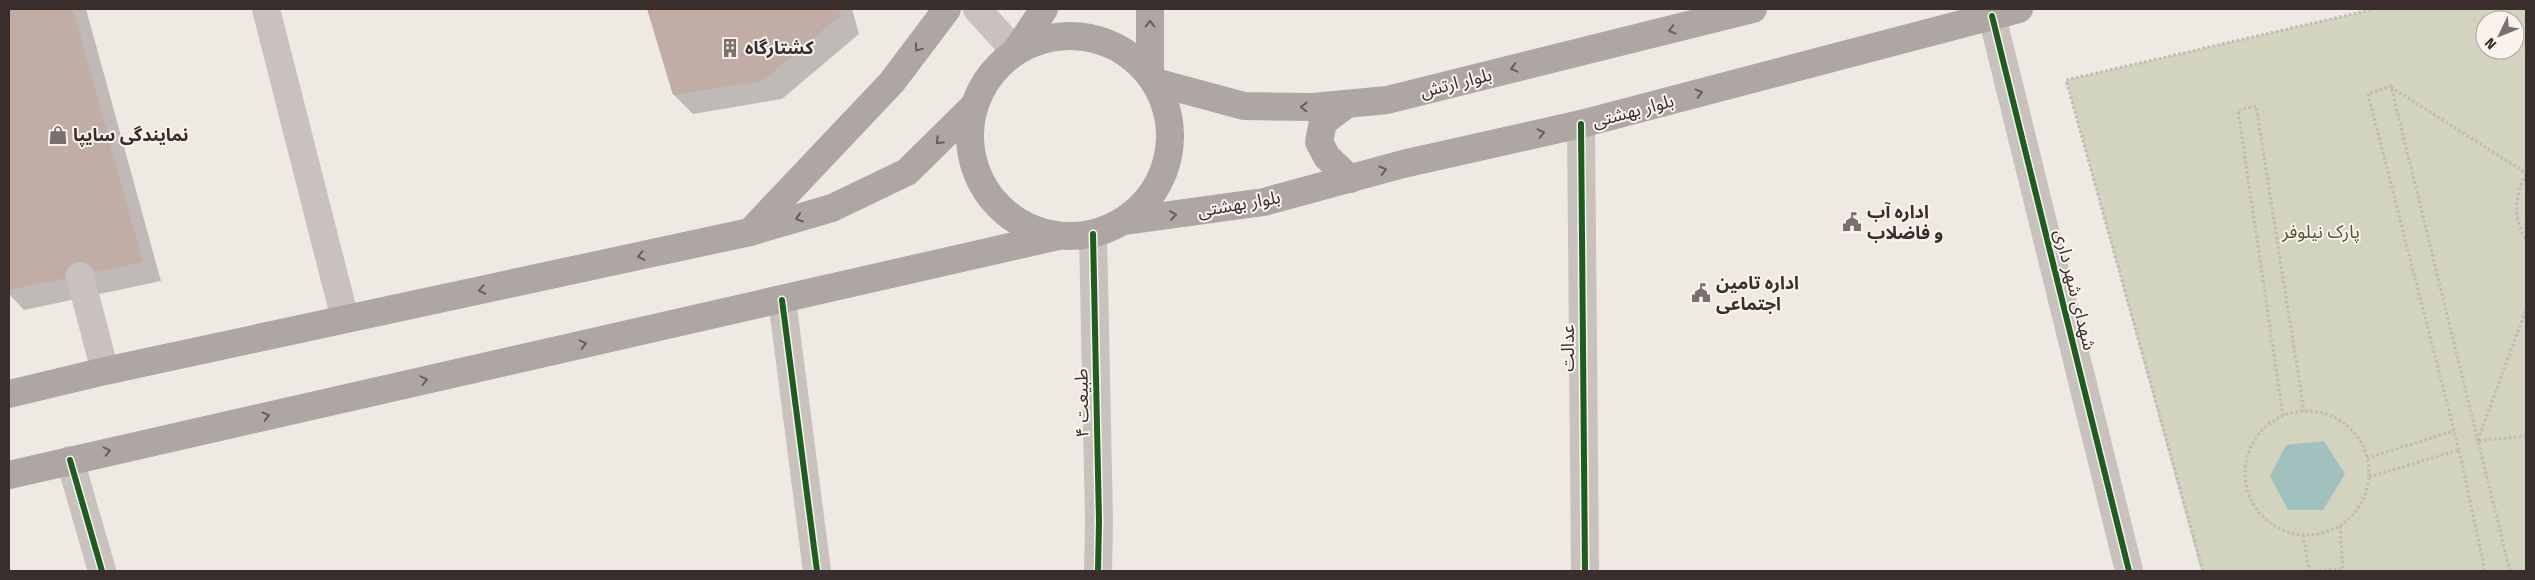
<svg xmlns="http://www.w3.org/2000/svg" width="2535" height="580" viewBox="0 0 2535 580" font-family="'Fira Sans','Noto Sans Arabic',sans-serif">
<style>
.green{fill:#d2d4bf;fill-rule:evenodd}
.water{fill:#a1c1be}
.shadow{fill:#0003}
.building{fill:#c2aca6}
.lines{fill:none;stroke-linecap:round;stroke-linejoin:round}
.path{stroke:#c1bab5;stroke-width:3;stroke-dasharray:2.5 2.5;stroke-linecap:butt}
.minor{stroke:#c8c1bd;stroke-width:28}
.major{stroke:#ada6a2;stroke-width:28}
.cycleway-casing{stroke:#faf3ed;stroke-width:9}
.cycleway{stroke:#1b5e20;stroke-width:6}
.oneway{stroke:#675e5b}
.labels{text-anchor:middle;stroke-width:4;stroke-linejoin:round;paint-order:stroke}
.poi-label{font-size:18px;font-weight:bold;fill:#392e2b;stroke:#faf3ed;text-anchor:start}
.street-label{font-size:18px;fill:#392e2b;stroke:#faf3ed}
.park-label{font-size:18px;fill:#4c572f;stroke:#faf3ed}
</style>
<rect width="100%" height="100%" fill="#efe9e4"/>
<path class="green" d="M2374,9h152v562h-325l-135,-491zM2485,20h30v30h-30z"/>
<path class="water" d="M2324,441l21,33 -22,36h-35l-18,-34 16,-31z"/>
<g class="shadow">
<path d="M9,9h77l75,272 -137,29 -15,-16z"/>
<path d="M648,9h204l7,25 -77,65 -89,15 -19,-19z"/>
</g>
<g class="building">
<path d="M9,9h64l70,253 -134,28z"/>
<path d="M647,9h192l2,6 -78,66 -90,14z"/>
</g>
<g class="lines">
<g class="path">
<path d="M2391,87l135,86"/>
<path d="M2526,174c-12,23 -13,44 0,66"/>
<circle cx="2307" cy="473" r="62"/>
<path d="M2283,416l-45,-306 18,-4 48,305"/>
<path d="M2478,440l48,-131"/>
<path d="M2459,450l-91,-356 23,-8 87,355"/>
<path d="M2367,458l87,-27"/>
<path d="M2369,477l90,-27 26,121"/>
<path d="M2340,526l3,45"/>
<path d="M2303,535l6,36"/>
<path d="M2203,571l-137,-491 308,-71"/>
<path d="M2309,571l34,-2"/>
<path d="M2510,571l-32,-130 48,-5"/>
</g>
<g class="minor">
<path d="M266,9l79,310"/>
<path d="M977,9l38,42"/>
<path d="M1992,16l137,555"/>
<path d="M1581,124l4,447"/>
<path d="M1093,234l6,287 -1,50"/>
<path d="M80,276l25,95"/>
<path d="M782,300l35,271"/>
<path d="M70,460l32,111"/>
</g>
<g class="major">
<circle cx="1070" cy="136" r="100"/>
<path d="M1016,51l28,-42"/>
<path d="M1150,73v-64"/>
<path d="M1155,82l89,24 69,1 74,-7 366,-91"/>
<path d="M1347,104l-24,18 -4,20 8,15 23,22"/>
<path d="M1125,221l139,-19 139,-38 178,-40 438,-115"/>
<path d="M750,232l142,-150 55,-73"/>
<path d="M9,394l96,-23 645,-139 82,-24 75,-36 67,-66"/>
<path d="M9,475l1049,-239"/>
</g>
<g class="cycleway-casing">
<g id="cycleway">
<path d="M1992,16l137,555"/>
<path d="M1581,124l4,447"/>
<path d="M1093,234l6,287 -1,50"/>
<path d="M782,300l35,271"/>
<path d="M70,460l32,111"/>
</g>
</g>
<use href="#cycleway" class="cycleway"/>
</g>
<defs><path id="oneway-chevron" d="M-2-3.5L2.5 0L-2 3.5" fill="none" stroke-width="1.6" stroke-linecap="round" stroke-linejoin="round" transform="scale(1.25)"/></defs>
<g class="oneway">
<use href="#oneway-chevron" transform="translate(1150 24) rotate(-90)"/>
<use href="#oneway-chevron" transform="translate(1672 30) rotate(166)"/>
<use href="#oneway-chevron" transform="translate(918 48) rotate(127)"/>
<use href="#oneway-chevron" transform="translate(1514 68) rotate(166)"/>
<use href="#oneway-chevron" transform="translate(1699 93) rotate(-15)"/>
<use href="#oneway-chevron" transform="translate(1304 107) rotate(-179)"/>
<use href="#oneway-chevron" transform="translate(1541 133) rotate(-13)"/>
<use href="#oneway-chevron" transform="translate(939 141) rotate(135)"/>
<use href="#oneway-chevron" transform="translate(1383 170) rotate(-16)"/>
<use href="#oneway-chevron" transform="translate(1173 215) rotate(-8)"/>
<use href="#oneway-chevron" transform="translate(799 218) rotate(163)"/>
<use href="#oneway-chevron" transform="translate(641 256) rotate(168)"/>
<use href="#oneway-chevron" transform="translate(482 290) rotate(168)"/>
<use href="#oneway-chevron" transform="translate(583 344) rotate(-13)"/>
<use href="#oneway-chevron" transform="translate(424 380) rotate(-13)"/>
<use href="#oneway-chevron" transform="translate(266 416) rotate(-13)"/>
<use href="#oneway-chevron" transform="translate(107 451) rotate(-13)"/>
</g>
<defs>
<g id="building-bare" transform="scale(1.5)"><path d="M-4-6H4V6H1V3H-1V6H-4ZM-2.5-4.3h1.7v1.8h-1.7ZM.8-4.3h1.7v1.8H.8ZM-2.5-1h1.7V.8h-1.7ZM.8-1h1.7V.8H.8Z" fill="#796f6c" stroke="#faf3ed" stroke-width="2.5" paint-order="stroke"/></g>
<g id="shop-bare" transform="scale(1.5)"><path d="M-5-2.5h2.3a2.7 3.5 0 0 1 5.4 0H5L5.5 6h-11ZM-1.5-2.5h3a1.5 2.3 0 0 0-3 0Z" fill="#796f6c" stroke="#faf3ed" stroke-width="2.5" paint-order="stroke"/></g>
<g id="civic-bare" transform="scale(1.5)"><path d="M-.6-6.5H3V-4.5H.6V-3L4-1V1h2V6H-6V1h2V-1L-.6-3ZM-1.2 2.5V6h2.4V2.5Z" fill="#796f6c" stroke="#faf3ed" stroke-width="2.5" paint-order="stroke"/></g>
</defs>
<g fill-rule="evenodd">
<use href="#building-bare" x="730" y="48"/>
<use href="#shop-bare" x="58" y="135"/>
<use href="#civic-bare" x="1852" y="222"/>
<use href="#civic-bare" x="1701" y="293"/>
</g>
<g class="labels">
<g class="poi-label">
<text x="745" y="54">کشتارگاه</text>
<text x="73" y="141">نمایندگی سایپا</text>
<text x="1867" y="218">اداره آب<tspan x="1867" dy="21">و فاضلاب</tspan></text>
<text x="1716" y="289">اداره تامین<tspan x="1716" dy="21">اجتماعی</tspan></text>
</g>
<g class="street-label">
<text transform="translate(1456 83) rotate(-14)" y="6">بلوار ارتش</text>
<text transform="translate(1633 111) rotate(-15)" y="6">بلوار بهشتی</text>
<text transform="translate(1239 204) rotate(-10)" y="6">بلوار بهشتی</text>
<text transform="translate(2075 290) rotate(76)" y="6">شهدای شهر داری</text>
<text transform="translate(1568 348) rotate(-90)" y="6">عدالت</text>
<text transform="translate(1082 403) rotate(-91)" y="6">طبیعت ۴</text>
</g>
<g class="park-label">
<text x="2321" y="238">پارک نیلوفر</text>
</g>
</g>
<rect width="2535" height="580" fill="none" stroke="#392e2b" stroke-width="20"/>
<g transform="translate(2500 35) rotate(227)"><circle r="24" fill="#faf3ed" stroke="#ada49f"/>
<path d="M0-4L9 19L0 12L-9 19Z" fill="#796f6c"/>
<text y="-8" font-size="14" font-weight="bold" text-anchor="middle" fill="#392e2b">N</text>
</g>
</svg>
